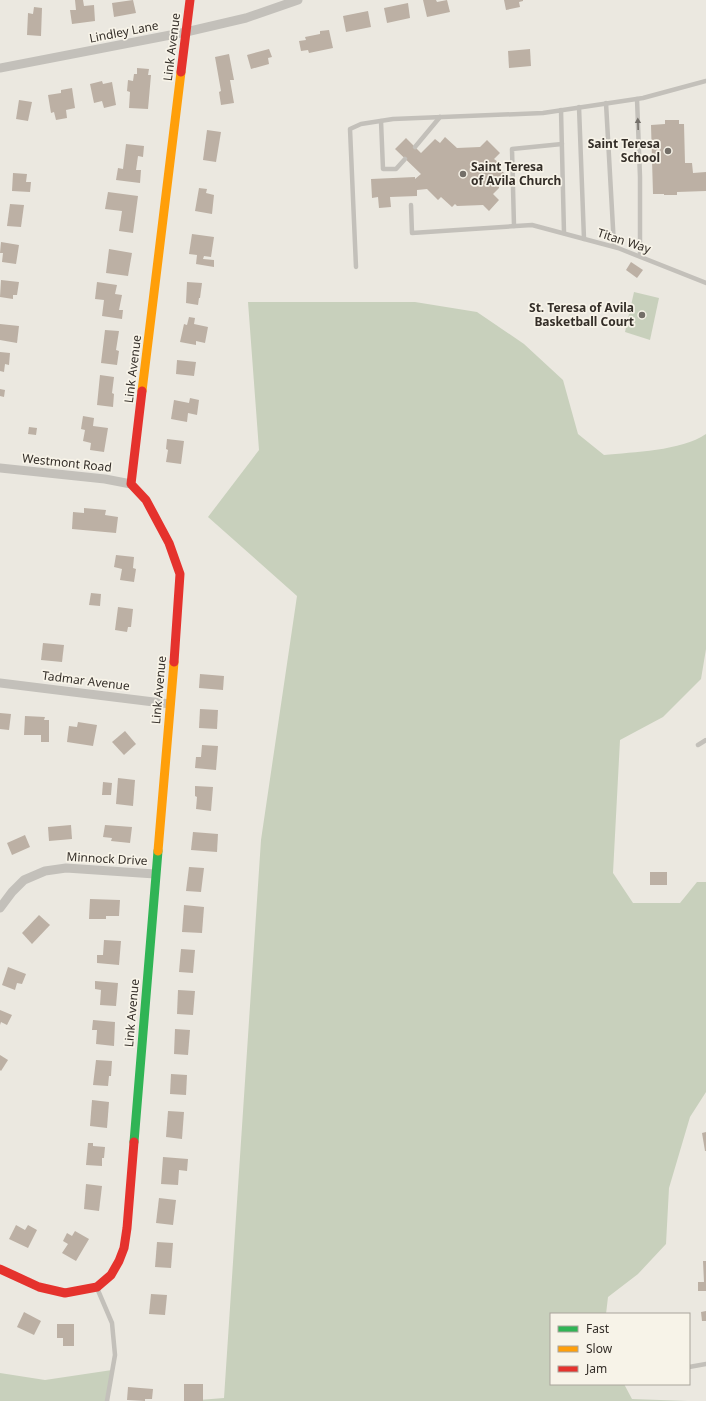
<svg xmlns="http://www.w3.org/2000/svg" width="706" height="1401" viewBox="0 0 706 1401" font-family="'Noto Sans',sans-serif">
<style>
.green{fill:#c8d0bc}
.building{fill:#bcb0a4}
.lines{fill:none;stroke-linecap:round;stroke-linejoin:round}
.lane{stroke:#c3c0ba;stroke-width:4.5}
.street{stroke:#c3c0ba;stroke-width:9}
.fast{stroke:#30b455;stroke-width:9}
.slow{stroke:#ff9f0a;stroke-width:9}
.jam{stroke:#e5322d;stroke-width:9}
.oneway{fill:#74706a}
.poi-dot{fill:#746f68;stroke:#f7f3e8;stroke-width:1.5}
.labels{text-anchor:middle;stroke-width:3.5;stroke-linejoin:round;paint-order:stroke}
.street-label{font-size:12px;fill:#342e28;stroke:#f7f3e8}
.poi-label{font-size:12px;font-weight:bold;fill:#342e28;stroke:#f7f3e8;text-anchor:end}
</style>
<rect width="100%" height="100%" fill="#ebe8e0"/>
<g class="green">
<path d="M634,292l25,6 -9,42 -25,-8z"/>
<path d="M248,302h167l62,10 47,32 39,36 15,54 26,21c29,-3 77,-4 102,-21v215l-5,30 -38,38 -43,23 -7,133 20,30h47l17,-21h9v210l-16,25 -21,71 -3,56 -28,30 -30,23 -2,17h-55v70h73l8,15 56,2h-502l38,-3 37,-558 36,-244 -89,-79 51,-67z"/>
<path d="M112,1370l-5,31h-107v-28l45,7z"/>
</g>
<g class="building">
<path d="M75,0h8l1,6 10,-1 1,16 -23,3 -2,-14h6z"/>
<path d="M133,0l3,13 -22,4 -2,-14z"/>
<path d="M423,0h13l1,2 10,-2 3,12 -23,5z"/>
<path d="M504,0h19v1l-4,1 1,5 -14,3z"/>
<path d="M408,3l2,15 -23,5 -3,-15z"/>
<path d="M34,7l8,1 -1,28 -14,-1 1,-22 5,1z"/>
<path d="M368,11l3,16 -25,5 -3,-16z"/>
<path d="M329,30l4,18 -24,5 -1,-3 -7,1 -2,-10 7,-1 -1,-3 15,-3v-3z"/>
<path d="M269,49l3,8 -4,1 1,6 -18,5 -4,-14z"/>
<path d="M530,49l1,17 -22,2 -1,-17z"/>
<path d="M229,54l5,26h-4l4,23 -13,2 -2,-13 2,-1 -6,-34z"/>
<path d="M137,68l12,1 -1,6h3l-3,34 -19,-1 1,-16 -3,-1 1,-11 5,1 1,-7h3z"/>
<path d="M102,81l1,3 9,-2 4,23 -12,3 -2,-7 -8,2 -4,-19z"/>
<path d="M72,88l3,20 -9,2 1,8 -11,2 -2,-8 -3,1 -3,-18 13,-2v-3z"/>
<path d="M19,100l13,2 -4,19 -12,-2z"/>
<path d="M665,120h14v4h5l1,39h7l1,10 13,-1v19l-29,1v3h-13v-1h-11l-2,-69 14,-1z"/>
<path d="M207,130l14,2 -5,30 -13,-2z"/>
<path d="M445,137l12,11 23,-1 7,-7 13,13 -6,6 4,3v5l8,8 -7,7v6l-6,6 6,6 -10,11 -6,-6 -26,1 -2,-2 -3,3 -11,-10 -3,3 -11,-11 -10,1v6l-27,1 1,10 -12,1 -1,-11 -6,1 -1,-19 44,-2v2l6,-5 -26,-25 11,-11 15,15 14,-14 5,4z"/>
<path d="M126,144l18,2 -1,11 -5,-1 -2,14h5l-1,13 -24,-3 2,-12 5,1z"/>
<path d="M13,173l14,1 -1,8h5l-1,10 -18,-1z"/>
<path d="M199,188l8,1 -1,4 8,2 -2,19 -17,-3z"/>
<path d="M108,192l30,4 -5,37 -14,-2 3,-20 -17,-2z"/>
<path d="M10,204l14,1 -3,22 -14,-1z"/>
<path d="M192,234l22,3 -3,20 -7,-1 -1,3 11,1v7l-18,-3 1,-9 -8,-1z"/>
<path d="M1,242l18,3 -3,19 -14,-2 1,-9h-3z"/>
<path d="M109,249l23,4 -4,23 -22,-3z"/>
<path d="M631,262l12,8 -6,8 -11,-8z"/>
<path d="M1,280l18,2 -2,13h-4v4l-13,-2z"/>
<path d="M97,282l20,3 -2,9 7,1 -3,15h4l-1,9 -20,-3 2,-16 -9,-1z"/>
<path d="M187,282l15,1 -2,15h-1l-1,7 -12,-2z"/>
<path d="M189,317l6,1 -1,6 14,3 -3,16 -9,-2v4l-16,-3 4,-18 3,1z"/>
<path d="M0,324l19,2 -2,17 -17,-3z"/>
<path d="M105,330l14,1 -3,19 3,1 -2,14 -16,-2z"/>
<path d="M0,352l10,1 -1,12 -4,-1 -1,8 -4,-1z"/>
<path d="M177,360l19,2 -2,14 -18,-2z"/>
<path d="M100,375l14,2 -2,16 2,1 -1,13 -16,-2z"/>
<path d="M0,389l5,1 -1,7 -4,-1z"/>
<path d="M190,398l9,2 -2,15 -9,-2 -1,9 -16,-3 3,-19 15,3z"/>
<path d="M83,416l11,2 -1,8 15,2 -4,24 -14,-2 1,-7 -8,-2 2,-11 -4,-1z"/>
<path d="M29,427l8,1 -1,7 -8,-1z"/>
<path d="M167,439l17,2 -3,23 -15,-2 2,-12 -2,-1z"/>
<path d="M84,508l22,2 -1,5 13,2 -2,16 -44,-4 1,-17 11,1z"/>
<path d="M116,555l18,2 -1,11 3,1 -2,13 -14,-2 2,-11 -8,-2z"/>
<path d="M91,593l10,1 -1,12 -11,-1z"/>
<path d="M118,607l15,2 -2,18h-3l-1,5 -12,-2z"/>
<path d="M43,643l21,2 -2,17 -21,-2z"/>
<path d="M200,674l24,2 -1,14 -24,-2z"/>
<path d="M200,709l18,1 -1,19 -18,-1z"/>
<path d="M0,713l11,1 -2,16 -9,-1z"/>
<path d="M25,716l20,1 -1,3h5v22h-8v-7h-17z"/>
<path d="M78,722l19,3 -4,21 -26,-4 2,-16 8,1z"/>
<path d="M125,731l11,13 -12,11 -12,-13z"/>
<path d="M202,745l16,1 -2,24 -21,-2 1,-11h5z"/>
<path d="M118,778l17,2 -2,26 -17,-2z"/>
<path d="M103,782l9,1 -1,12h-9z"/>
<path d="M195,786l18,1 -2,24 -15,-2 1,-12 -2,-1z"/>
<path d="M71,825l1,14 -23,2 -1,-14z"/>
<path d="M105,825l27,2 -2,16 -19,-2 1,-3 -9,-1z"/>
<path d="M193,832l25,2 -1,18 -26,-2z"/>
<path d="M25,835l5,12 -18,8 -5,-12z"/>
<path d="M189,867l15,1 -3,24 -15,-1z"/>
<rect x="650" y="872" width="17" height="13"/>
<path d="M90,899l30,1 -1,16h-13v3h-17z"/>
<path d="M184,905l20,2 -2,26 -20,-1z"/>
<path d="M39,915l11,10 -18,19 -10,-11z"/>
<path d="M104,940l17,1 -2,24 -22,-2v-8h6z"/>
<path d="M181,949l14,1 -2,23 -14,-1z"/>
<path d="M8,967l18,7 -4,10 -5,-1 -2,7 -13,-5z"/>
<path d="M95,981l23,2 -2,23 -16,-1 1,-15 -6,-1z"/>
<path d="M178,990l17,1 -2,24 -16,-1z"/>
<path d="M0,1010l12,5 -5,10 -6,-3 -1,3z"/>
<path d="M93,1020l22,2 -1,24 -18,-2 1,-14h-5z"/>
<path d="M175,1029l15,1 -2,25 -14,-1z"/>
<path d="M0,1055l8,5 -7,11 -1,-1z"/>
<path d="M96,1060l16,1 -1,15h-2l-1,10 -15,-1z"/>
<path d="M171,1074l16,1 -1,20 -16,-1z"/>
<path d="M92,1100l17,2 -2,26 -17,-2z"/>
<path d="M168,1111l16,1 -2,27 -16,-2z"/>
<path d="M706,1132v19h-1l-3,-18z"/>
<path d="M88,1143h5v3l12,1 -1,11h-2v8l-16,-1z"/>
<path d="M163,1157l25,2 -1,12 -8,-1 -1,15 -17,-1z"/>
<path d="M86,1184l16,2 -3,25 -15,-2z"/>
<path d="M159,1198l17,2 -3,25 -17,-2z"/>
<path d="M16,1225l9,5 3,-5 9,5 -9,18 -19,-9z"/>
<path d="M75,1231l14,8 -13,22 -14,-8 6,-9 -5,-3 4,-8 5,3z"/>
<path d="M157,1242l16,1 -2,25 -16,-1z"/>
<path d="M703,1261h3v30h-8v-9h6z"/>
<path d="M151,1294l16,1 -2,20 -16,-1z"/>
<path d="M706,1311v10h-4l-1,-9z"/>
<path d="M24,1312l17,9 -7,14 -17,-8z"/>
<path d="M57,1324h17v22h-11v-8h-6z"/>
<rect x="184" y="1384" width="19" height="17"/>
<path d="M128,1387l25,2 -1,10h-7v2l-18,-1z"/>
</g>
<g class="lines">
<g class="lane">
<path d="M637,99l3,78v79"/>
<path d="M606,103l8,143"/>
<path d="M579,107l5,132"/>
<path d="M561,110l3,123"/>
<path d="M381,121l2,48h13l9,-10"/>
<path d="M415,147l25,-30"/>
<path d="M411,205l1,28 120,-8 86,23 88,35"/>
<path d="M514,226l-2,-77 50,-5"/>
<path d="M356,267l-6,-138 11,-5 32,-5 150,-6 100,-15 63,-17"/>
<path d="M698,745l8,-5"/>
<path d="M97,1288l15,35 3,32 -8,46"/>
<path d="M689,1367l17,-3"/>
</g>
<g class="street">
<path d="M0,68l186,-36 60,-14 52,-18"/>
<path d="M0,468l105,11 26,5"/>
<path d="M0,683l170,21"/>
<path d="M0,908l12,-16 12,-12 21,-9 21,-3 89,6"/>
</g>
<path class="fast" d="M134,1142l24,-291"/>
<g class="slow">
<path d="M142,391l39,-319"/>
<path d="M158,851l16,-189"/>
</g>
<g class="jam">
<path d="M181,72l9,-72"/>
<path d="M142,391l-11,93 15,16 23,43 11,31 -6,88"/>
<path d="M0,1269l39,18 26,6 32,-6 14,-12 8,-14 5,-13 3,-20 7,-86"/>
</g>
</g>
<defs><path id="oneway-solid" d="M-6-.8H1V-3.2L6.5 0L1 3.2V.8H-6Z"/></defs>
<use class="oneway" href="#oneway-solid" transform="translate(638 124) rotate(-92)"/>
<g class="poi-dot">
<circle cx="668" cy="151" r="4"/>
<circle cx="463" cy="174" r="4"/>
<circle cx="642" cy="315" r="4"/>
</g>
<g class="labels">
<g class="street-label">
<text transform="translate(124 32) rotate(-11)" y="4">Lindley Lane</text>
<text transform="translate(172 47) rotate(-83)" y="4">Link Avenue</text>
<text transform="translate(624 241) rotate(18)" y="4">Titan Way</text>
<text transform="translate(133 369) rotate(-83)" y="4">Link Avenue</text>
<text transform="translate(67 463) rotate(6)" y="4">Westmont Road</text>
<text transform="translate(86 681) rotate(7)" y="4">Tadmar Avenue</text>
<text transform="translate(159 690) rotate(-85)" y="4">Link Avenue</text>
<text transform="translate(107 859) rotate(3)" y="4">Minnock Drive</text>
<text transform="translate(132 1013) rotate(-85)" y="4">Link Avenue</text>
</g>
<g class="poi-label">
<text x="660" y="148">Saint Teresa<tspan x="660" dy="14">School</tspan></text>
<text x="471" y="171" text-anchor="start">Saint Teresa<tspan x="471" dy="14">of Avila Church</tspan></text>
<text x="634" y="312">St. Teresa of Avila<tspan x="634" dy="14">Basketball Court</tspan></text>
</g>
</g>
<rect x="550" y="1313" width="140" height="72" fill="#f7f3e8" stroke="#a9a49b"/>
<rect x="558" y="1326" width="20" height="6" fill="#30b455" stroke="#a9a49b"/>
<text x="586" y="1333" font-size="12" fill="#342e28">Fast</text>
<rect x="558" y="1346" width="20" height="6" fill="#ff9f0a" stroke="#a9a49b"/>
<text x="586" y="1353" font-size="12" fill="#342e28">Slow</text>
<rect x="558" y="1366" width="20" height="6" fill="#e5322d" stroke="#a9a49b"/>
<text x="586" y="1373" font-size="12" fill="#342e28">Jam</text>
</svg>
